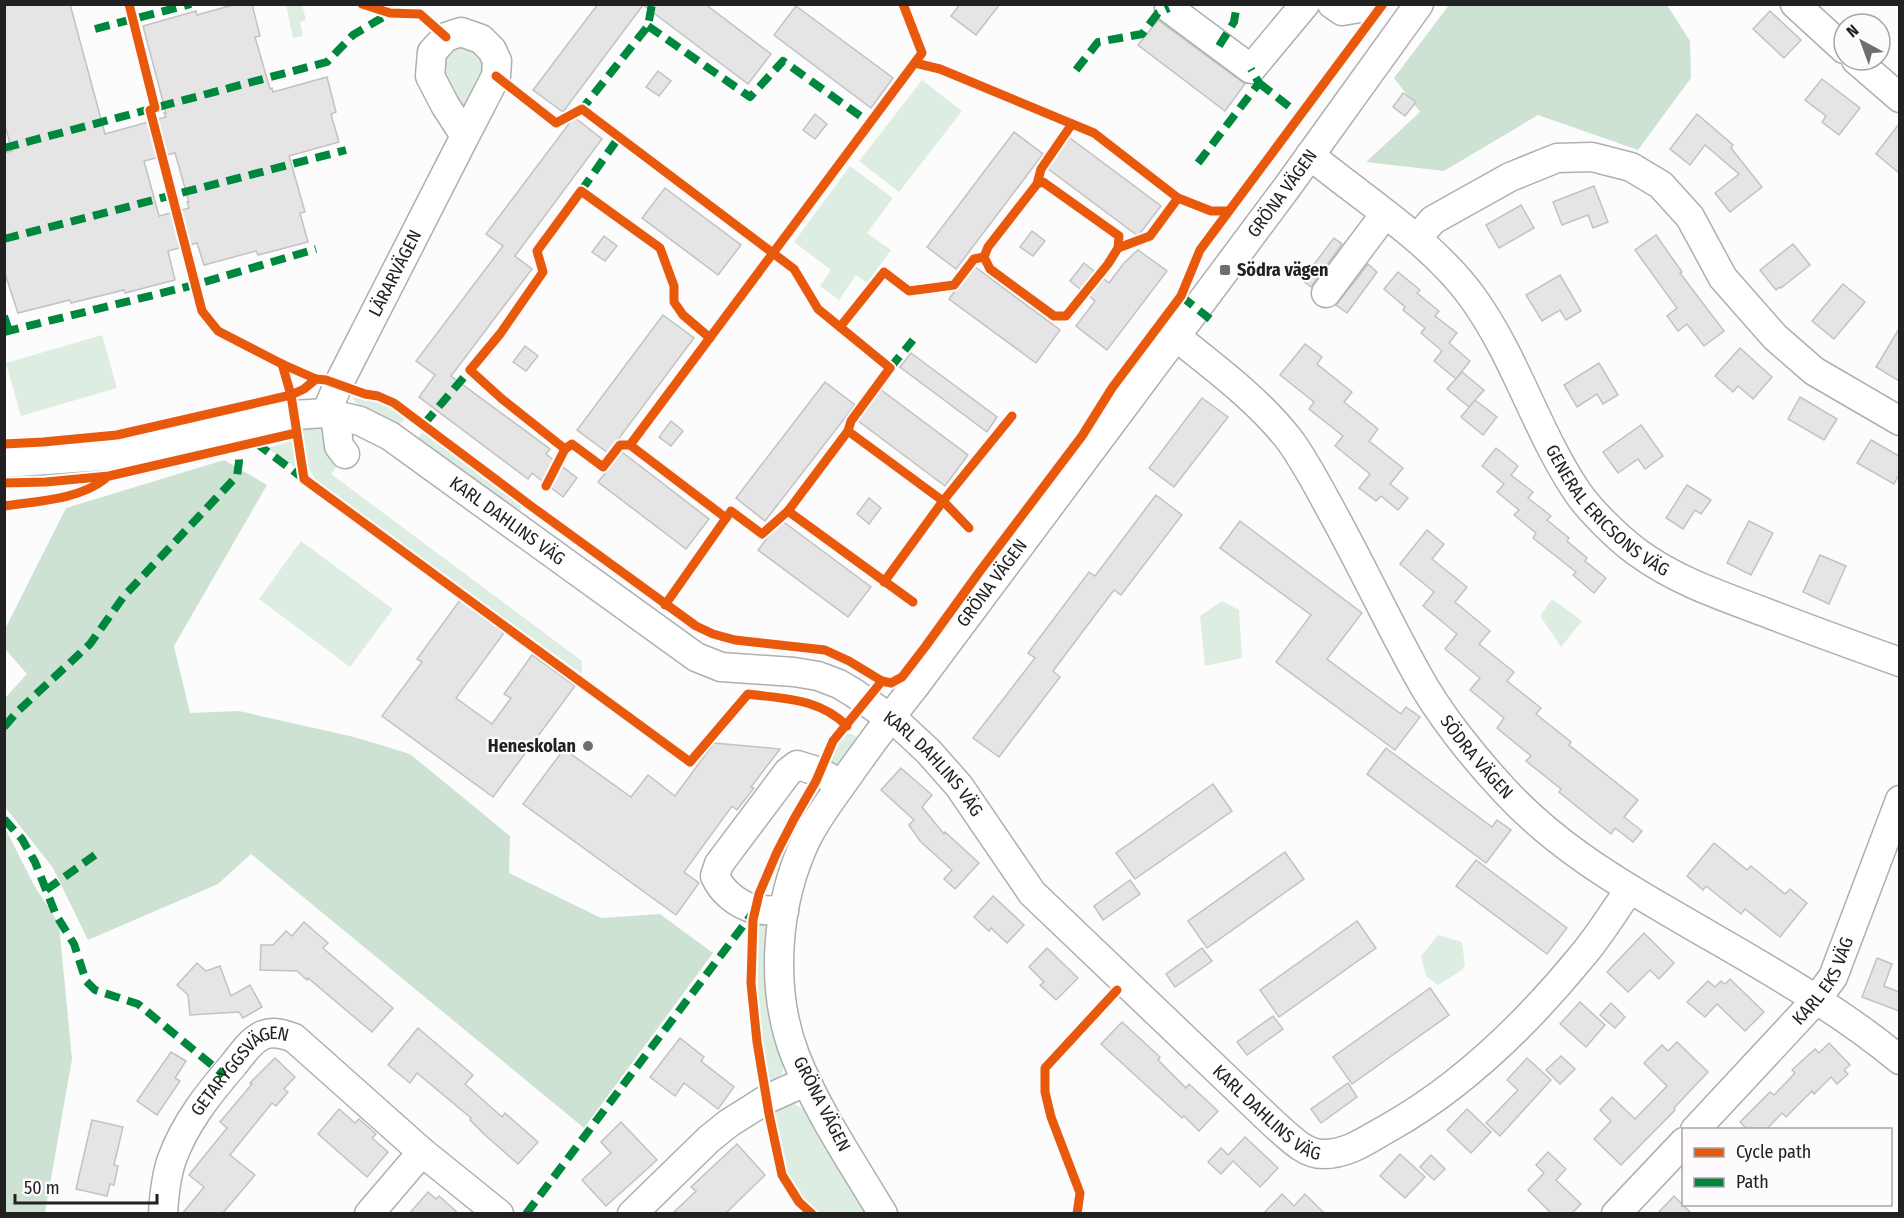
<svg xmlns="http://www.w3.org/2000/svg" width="1904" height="1218" viewBox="0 0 1904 1218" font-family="'Fira Sans Condensed',sans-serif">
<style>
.green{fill:#deede1}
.forest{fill:#cde2d2}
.building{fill:#e6e5e6;stroke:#c2c2c2;stroke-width:1.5;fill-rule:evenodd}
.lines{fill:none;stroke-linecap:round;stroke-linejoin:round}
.minor-casing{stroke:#afafaf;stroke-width:31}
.minor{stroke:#fff;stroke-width:28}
.quiet{stroke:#00873e;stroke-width:8;stroke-dasharray:15 8;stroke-linecap:butt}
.cycleway-casing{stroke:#fdfbfe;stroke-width:13}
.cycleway{stroke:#e8590c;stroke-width:9}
.poi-dot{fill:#6f6e6f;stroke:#fdfbfe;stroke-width:2}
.labels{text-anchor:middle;stroke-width:4.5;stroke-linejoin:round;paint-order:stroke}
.street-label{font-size:18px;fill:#222122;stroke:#fdfbfe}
.poi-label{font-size:18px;font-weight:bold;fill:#222122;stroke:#fdfbfe;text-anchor:start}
</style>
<rect width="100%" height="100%" fill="#fdfcfd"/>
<g class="green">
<path d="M286,5h16l4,15 -6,2 3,14 -10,2z"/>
<path d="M461,42l28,20 -23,58 -20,-30 -4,-39z"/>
<path d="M922,80l40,31 -63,81 -40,-31z"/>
<path d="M850,166l43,32 -26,35 24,17 -24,33 -11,-8 -17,25 -19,-14 11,-16 -37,-28z"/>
<path d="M102,335l15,53 -96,28 -15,-53z"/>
<path d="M352,397c23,4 36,7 54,21l-9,9 -37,-18z"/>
<path d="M325,426l17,33 -11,15 251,187v13l-264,-190 -12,-20 -6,-37z"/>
<path d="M287,429l1,4 -177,38 -72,7h-34l-1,-6z"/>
<path d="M424,430l98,75 -2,5 -9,1 -94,-71z"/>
<path d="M292,441l6,28 -31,-21z"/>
<path d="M301,541l92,68 -43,58 -91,-68z"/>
<path d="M1552,599l30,22 -21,26 -21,-31z"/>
<path d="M1222,601l17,9 3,48 -37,8 -5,-50z"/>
<path d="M844,734h8l8,5 -21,31 -12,-4 11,-26z"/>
<path d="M760,922l7,3 4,8 14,125 -3,16 -12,14c-9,-47 -21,-120 -10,-166z"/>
<path d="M1438,935l24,7 3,23 -3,5 -24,15 -12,-9 -5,-20z"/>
<path d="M794,1104l11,6 67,103 -55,1c-12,-13 -24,-27 -31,-43 -7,-19 -8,-42 -12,-62l8,-4z"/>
</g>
<g class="forest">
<path d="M1449,5h218l23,36 1,37 -53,72 -100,-35 -94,56 -78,-9 54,-50 -26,-34z"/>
<path d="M224,460l43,25 -93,161 16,67 49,-2 115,26 56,17 100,82 -1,37 92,45 59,-4 53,39 -129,175 -333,-274 -33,30 -130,56 -35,-72 -48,-61v-109l22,-24 -22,-25v-20l61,-121z"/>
<path d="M5,828l30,59 24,37 13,135 -27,154h-40z"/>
</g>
<g class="building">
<path d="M4,4h66l35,130 61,-17 -2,-4h2l-23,-87 53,-15 1,4 39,-11h16l8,32 -5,1 15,52 2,-1 1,4 54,-15 9,35 -5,2 8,28 -50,14 16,56 -5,1 8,29 -50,13 -2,-4 -52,14 -7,-22 -29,8 7,29 -50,13 -1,-3 -53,13 -1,-3 -52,13 -14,-42v-118l8,-2 -8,-29zM175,153l14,49h-2l2,6 -30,8 -15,-55z"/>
<path d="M598,4h107l66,50 -23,30 -105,-79 -80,107 -30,-22z"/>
<path d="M960,4h40l-24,31 -25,-19z"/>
<path d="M796,6l97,72 -22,30 -97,-73z"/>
<path d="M1770,11l31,29 -17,18 -31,-29z"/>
<path d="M1158,20l87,64 -20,27 -87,-66z"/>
<path d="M658,71l13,10 -12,15 -13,-9z"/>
<path d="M1822,79l38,29 -21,27 -17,-13 4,-6 -21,-16z"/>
<path d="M1403,93l13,9 -11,14 -12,-9z"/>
<path d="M815,114l12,10 -12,15 -12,-9z"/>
<path d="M1697,114l36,31 -2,3 31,39 -32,25 -15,-19 24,-19 -34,-29 -15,20 -20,-16z"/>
<path d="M574,117l28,22 -87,117 17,13 -81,107 99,73 -4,5 31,24 -14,19 -31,-24 -4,6 -109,-82 16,-22 -19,-14 87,-115 -17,-12z"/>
<path d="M1899,124v49l-23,-19z"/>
<path d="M1014,132l29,22 -87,115 -29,-22z"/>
<path d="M1070,138l91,68 -23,30 -91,-68z"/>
<path d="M1594,186l14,36 -15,6 -5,-13 -26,10 -9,-23z"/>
<path d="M665,188l76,57 -23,30 -76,-57z"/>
<path d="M1521,205l13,23 -35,20 -13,-23z"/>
<path d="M1032,231l13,10 -12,15 -13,-9z"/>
<path d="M1656,235l26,37 -2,1 44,58 -20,15 -17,-22 -9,7 -11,-15 10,-8 -42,-58z"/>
<path d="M604,236l13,10 -12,15 -13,-9z"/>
<path d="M1334,238l8,6 -31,43 -9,-7z"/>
<path d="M1793,244l17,21 -29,23 -1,-1 -4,3 -16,-20z"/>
<path d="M1138,250l29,21 -60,79 -31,-24 19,-25 -25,-20 14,-18 25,20 15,-20z"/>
<path d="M1368,264l9,8 -30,41 -11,-8z"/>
<path d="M974,266l86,64 -24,33 -87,-64z"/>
<path d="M1398,272l22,18 -3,3 22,18 -4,5 22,17 -8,10 21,18 -14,18 -22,-18 8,-10 -21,-18 4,-5 -22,-18 2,-3 -21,-18z"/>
<path d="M1560,275l21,36 -15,9 -6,-10 -18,11 -16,-26z"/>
<path d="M1843,284l22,18 -31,37 -22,-18z"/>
<path d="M663,315l31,23 -86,115 -31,-23z"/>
<path d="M1899,329v52l-23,-14z"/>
<path d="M1305,344l17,13 -5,7 35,28 -8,10 34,27 -9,12 34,27 -13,16 18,14 -10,12 -17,-14 -5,5 -17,-13 11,-14 -35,-28 8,-10 -34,-27 5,-7 -34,-27z"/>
<path d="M525,346l13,10 -12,15 -13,-9z"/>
<path d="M1740,348l32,29 -19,22 -15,-13 -5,6 -18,-16z"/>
<path d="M911,353l86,64 -10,15 -87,-65z"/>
<path d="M1599,363l19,32 -15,9 -6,-10 -20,13 -13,-22z"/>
<path d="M1462,372l22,18 -15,17 -22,-18z"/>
<path d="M825,382l30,23 -90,116 -29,-23z"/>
<path d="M880,389l88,66 -23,31 -88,-66z"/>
<path d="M1800,397l37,22 -13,21 -36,-21z"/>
<path d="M1202,398l26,19 -54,70 -25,-19z"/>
<path d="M1475,400l22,17 -14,18 -22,-18z"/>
<path d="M671,421l12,10 -12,15 -12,-9z"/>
<path d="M1641,425l22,31 -18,13 -7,-10 -20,14 -15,-21z"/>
<path d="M1871,440l28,16v18l-5,10 -37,-21z"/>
<path d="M1496,448l22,18 -7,9 22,17 -5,6 23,18 -4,4 22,18 -2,3 20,17 -2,3 21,17 -12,15 -21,-18 3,-3 -43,-34 3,-5 -22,-18 5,-5 -22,-18 7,-8 -22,-18z"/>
<path d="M622,452l87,67 -23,30 -88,-67z"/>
<path d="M1687,485l24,15 -10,14 -6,-4 -12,19 -17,-11z"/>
<path d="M1156,495l26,20 -61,80 -7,-5 -61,81 7,6 -61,80 -26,-19 62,-80 -7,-5 61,-81 6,4z"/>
<path d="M869,498l12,10 -12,16 -12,-10z"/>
<path d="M781,520l90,67 -23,30 -90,-67z"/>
<path d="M1240,521l122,92 -35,46 74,55 5,-7 14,10 -25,33 -119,-88 35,-47 -91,-67z"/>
<path d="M1749,521l24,12 -22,42 -24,-12z"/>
<path d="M1427,530l17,14 -12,15 35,28 -12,15 35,29 -11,13 35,28 -7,9 34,27 -5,6 35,28 -2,3 69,55 -14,17 18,14 -9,11 -18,-14 -4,6 -52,-42 2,-3 -35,-28 5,-5 -34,-28 7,-10 -34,-28 10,-12 -35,-29 12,-15 -34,-28 11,-14 -34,-28z"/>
<path d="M1820,555l26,11 -17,38 -26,-12z"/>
<path d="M460,600l44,33 -48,65 36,26 19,-26 -7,-4 28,-39 43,31 -82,111 -111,-81 40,-54 -5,-3z"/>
<path d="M714,743l66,6 -29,38 3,1 -17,22 -5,-4 -48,66 15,11 -23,32 -153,-111 41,-55 67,48 17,-22 27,21z"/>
<path d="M1386,748l106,79 5,-7 14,10 -25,33 -119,-89z"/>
<path d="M901,768l31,27 -10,12 22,27 1,-2 34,31 -24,26 -11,-10 8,-9 -32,-29 -11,-16 5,-5 -33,-30z"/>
<path d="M1213,784l19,27 -97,68 -19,-26z"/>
<path d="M1714,843l33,27 4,-4 34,28 5,-5 17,14 -27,34 -35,-28 -4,5 -35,-28 -3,4 -16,-14z"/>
<path d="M1285,852l19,27 -97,69 -19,-27z"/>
<path d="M1476,860l91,68 -20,26 -91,-68z"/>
<path d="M1130,880l10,14 -37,26 -9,-14z"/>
<path d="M993,896l31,29 -17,18 -16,-15 -2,3 -15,-14z"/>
<path d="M1357,921l19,27 -97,69 -19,-27z"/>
<path d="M304,922l24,21 -5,5 70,60 -21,24 -64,-54 -1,2 -10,-9 -37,-1 1,-25h12l13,-14 6,5z"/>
<path d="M1644,933l30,30 -15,16 -9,-9 -22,22 -21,-20z"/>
<path d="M1047,948l31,30 -22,22 -16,-15 4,-3 -15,-15z"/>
<path d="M1202,948l10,13 -37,26 -9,-13z"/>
<path d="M1877,958l15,6 -8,22 15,6v19l-37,-14z"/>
<path d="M197,963l9,8 14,-5 11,30 19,-11 12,22 -19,11 -4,-6 -49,3 -2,-20 -11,-10z"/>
<path d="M1730,979l34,33 -19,19 -28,-27 -12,13 -18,-15 21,-21 7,6 6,-6 4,3z"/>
<path d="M1430,988l19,27 -97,69 -19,-27z"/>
<path d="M1580,1002l25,23 -19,22 -26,-23z"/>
<path d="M1611,1003l14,14 -10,11 -15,-13z"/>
<path d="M1273,1016l10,13 -36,26 -10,-13z"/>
<path d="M1122,1022l38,35 -2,3 28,28 3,-4 29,27 -19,20 -15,-15 -2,2 -81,-74z"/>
<path d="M418,1028l55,47 -8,9 37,33 3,-4 33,29 -20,22 -33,-29 -15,-15 1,-2 -54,-45 -7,10 -22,-18z"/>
<path d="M680,1038l24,19 -3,4 33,26 -16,22 -34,-26 -9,13 -25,-19z"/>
<path d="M1677,1042l31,30 -34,36 1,2 -54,55 -27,-26 17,-18 -11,-11 12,-13 23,22 32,-33 -23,-23 18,-18 6,6z"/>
<path d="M1829,1043l21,22 -6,5 4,4 -11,10 -6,-7 -17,17 -2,-3 -26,26 -4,-4 -16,17h-18l-8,-8 30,-30 4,3 21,-22 -3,-3 23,-21 4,4z"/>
<path d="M171,1052l15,9 -11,17 5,3 -23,34 -20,-14z"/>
<path d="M1561,1056l14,13 -15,15 -14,-14z"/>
<path d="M275,1058l20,19 -11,12 4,3 -12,14 -4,-3 -42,52 25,20 -33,39h-40l22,-27 -15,-12 38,-47 -7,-6 32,-38 -2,-1z"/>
<path d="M1527,1058l24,22 -51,56 -14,-13 32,-33 -11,-10z"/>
<path d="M1348,1083l9,14 -36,26 -10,-14z"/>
<path d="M339,1109l16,14 4,-4 17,15 -4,4 16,14 -21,25 -49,-43z"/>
<path d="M1467,1109l24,23 -20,21 -24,-23z"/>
<path d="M92,1120l31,7 -9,38 4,1 -4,19 -4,-1 -3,12 -31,-7z"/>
<path d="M621,1122l36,38 -51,46 -24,-26 29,-27 -10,-11z"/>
<path d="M1245,1137l33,31 -18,19 -27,-26 -12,13 -13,-12 13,-14 7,7z"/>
<path d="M737,1144l28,31 -40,39h-53l24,-23 -5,-4z"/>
<path d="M1548,1152l18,17 -10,11 25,24 -10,10h-19l-24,-24 16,-17 -8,-8z"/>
<path d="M1400,1154l25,23 -20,21 -25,-22z"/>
<path d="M1431,1155l14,14 -11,11 -14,-13z"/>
<path d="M428,1192l8,7 3,-3 20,18h-50z"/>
<path d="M1282,1194l12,12 11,-12 20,20h-62z"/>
<path d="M1674,1196l18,18h-35z"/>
</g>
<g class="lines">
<g class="minor-casing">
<g id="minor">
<path d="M1172,4l-3,4 82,61 54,-65"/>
<path d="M1332,4l10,7 18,-3 3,-4"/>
<path d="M1795,4l49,45"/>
<path d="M1856,60l44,38"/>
<path id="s1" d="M1310,155c54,45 122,86 163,143 43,60 63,132 103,192 12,19 43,49 61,62 39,29 85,44 130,61 44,17 88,33 133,49"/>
<path d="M1417,238l16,-18 9,-5 68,-38 47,-19 35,-1 39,10 30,18 29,32 33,61 52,59 39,34 86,50"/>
<path d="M1326,293l59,-79"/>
<path id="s2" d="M1175,336c39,31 86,66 116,106 15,21 28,46 40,68 30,54 56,110 86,164 21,39 57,84 88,117 47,51 105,87 164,121 78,46 161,90 231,148"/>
<path id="s3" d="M326,413l12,-28 127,-249 31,-60 1,-15 -5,-11 -11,-11 -20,-7 -15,5 -14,15 -2,24 15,29 20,31"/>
<path d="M335,414l4,32 6,8"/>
<path id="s4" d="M4,463l112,-8 177,-40 33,-2 34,8 30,15 306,221 25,10 73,5 24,4 21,8 15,9 47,33 27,25 31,35 73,107 242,231c14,12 30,30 49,30 26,0 45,-15 67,-27 74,-42 138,-105 192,-171 18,-21 32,-45 48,-67"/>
<path d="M784,911c-9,-1 -20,0 -29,-2 -17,-4 -33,-17 -40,-33l4,-12 69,-92 9,-7 23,7 21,13"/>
<path id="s5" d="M1695,1130l121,-130 17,-23 67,-177"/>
<path id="s6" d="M163,1214c1,-18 3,-38 9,-55 13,-36 37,-66 62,-95 8,-10 17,-24 29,-29 11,-4 21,-1 31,3l128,114 77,62"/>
<path d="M369,1214l53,-62"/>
<path d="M632,1214l77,-75 20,-16 38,-24 40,-18"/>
<path id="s7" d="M883,1214c-31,-52 -66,-103 -88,-159 -26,-68 -19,-153 12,-217 12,-24 30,-46 45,-68 21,-29 41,-57 63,-84l373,-500 131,-182"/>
<path d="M1616,1214l68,-72"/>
</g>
</g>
<use href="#minor" class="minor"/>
<g class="quiet">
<path d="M648,26l102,71 33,-36 87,62"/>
<path d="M95,29l96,-25"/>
<path d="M1219,46l15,-24 3,-18"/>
<path d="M1076,70l22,-28 44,-8 16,-21 11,-5"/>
<path d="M1259,83l41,32"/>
<path d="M579,111l3,-2 66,-83 4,-22"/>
<path d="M4,148l323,-86 26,-27 37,-22"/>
<path d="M1198,163l61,-80 -8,-14"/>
<path d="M581,191l38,-54"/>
<path d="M4,239l342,-89"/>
<path d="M1181,296l29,23"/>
<path d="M4,316l5,15"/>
<path d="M4,332l190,-47 122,-36"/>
<path d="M890,368l23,-28"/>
<path d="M424,424l46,-54"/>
<path d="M256,443l48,36"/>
<path d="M4,727l14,-16 72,-67 34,-48 113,-120 2,-14 -1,-15"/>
<path d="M4,819l18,20 13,23 21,53 18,29 12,37 9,9 43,14 86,71"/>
<path d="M46,890l49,-35"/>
<path d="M526,1214l226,-300"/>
</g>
<g class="cycleway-casing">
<g id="cycleway">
<path d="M129,4l26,104"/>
<path d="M362,4l28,9 30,1 26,23"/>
<path d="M915,63l25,6 154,64 84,65 33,13h17"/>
<path d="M496,76l60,47 26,-14 212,160 24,40 72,59 -39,53 -3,10 -60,80 -26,23 -31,-23 -66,94"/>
<path d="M150,110l52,201 16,20 64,33 34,15 10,1 39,14 13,2 16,7 137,103 165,120 17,8 22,6 90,10 24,11 33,20"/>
<path d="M1037,184l6,-2 76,54 -1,12 -10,16 -42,52h-12l-64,-47 -6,-12 4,-10 49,-63 4,-15 31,-45"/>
<path d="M1118,248l32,-12 28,-38"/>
<path d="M840,327l44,-55 25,19 45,-6 20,-26 10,-2"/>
<path d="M282,364l9,31 13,84 386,283 58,-68c36,5 71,4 99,32"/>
<path d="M848,431l95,70 26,27"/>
<path d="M4,444l39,-2 74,-7 174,-40 13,-6 12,-10"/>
<path d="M565,449l7,-5 31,23 17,-22h10"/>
<path d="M4,483l42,-1 63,-6 187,-43"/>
<path d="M546,486l19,-37 -63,-50 -32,-29 30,-36 43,-62 -6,-21 44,-60 79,57 14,38v16l9,13 27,23"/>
<path d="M4,506c33,-5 74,-6 101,-27"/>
<path d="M788,511l125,91"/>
<path d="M726,518l-96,-73 292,-392 -19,-49"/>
<path d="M884,582l59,-81 69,-85"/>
<path d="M812,1214l-13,-12 -17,-27 -13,-61 -12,-72 -6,-59 2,-63 6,-26 18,-42 17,-33 22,-38 17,-40 49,-60 9,2 11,-6 23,-30 55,-76 102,-135 30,-48 69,-92 19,-46 183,-246"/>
<path d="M1077,1214l3,-21 -29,-76 -6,-25v-24l72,-78"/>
</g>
</g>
<use href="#cycleway" class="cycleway"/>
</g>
<g class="poi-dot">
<rect x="1219" y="264" width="12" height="12" rx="3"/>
<circle cx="588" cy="746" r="6"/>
</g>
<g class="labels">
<g class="street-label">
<text dy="6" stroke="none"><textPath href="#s7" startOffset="1206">GRÖNA VÄGEN</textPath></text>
<text dy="6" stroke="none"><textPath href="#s3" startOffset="156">LÄRARVÄGEN</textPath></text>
<text dy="6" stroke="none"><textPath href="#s1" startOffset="472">GENERAL ERICSONS VÄG</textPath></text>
<text dy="6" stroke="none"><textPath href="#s4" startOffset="540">KARL DAHLINS VÄG</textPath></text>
<text dy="6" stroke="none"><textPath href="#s7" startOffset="720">GRÖNA VÄGEN</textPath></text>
<text dy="6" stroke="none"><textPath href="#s2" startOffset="524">SÖDRA VÄGEN</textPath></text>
<text dy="6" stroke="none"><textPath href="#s4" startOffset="1044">KARL DAHLINS VÄG</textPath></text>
<text dy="6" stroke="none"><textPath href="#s5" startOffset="198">KARL EKS VÄG</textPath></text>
<text dy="6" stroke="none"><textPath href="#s6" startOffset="172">GETARYGGSVÄGEN</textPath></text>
<text transform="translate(822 1104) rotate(63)" y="6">GRÖNA VÄGEN</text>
<text dy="6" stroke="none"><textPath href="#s4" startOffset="1530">KARL DAHLINS VÄG</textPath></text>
</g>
<g class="poi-label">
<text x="1237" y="276">Södra vägen</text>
<text x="576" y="752" text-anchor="end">Heneskolan</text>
</g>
</g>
<rect width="1904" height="1218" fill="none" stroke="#222122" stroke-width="12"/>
<rect x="1682" y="1128" width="210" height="78" fill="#fdfbfe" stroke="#a5a4a6" stroke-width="1.5"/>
<rect x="1694" y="1148" width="30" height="9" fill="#e8590c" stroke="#a5a4a6" stroke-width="1.5"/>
<text x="1736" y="1158" font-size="18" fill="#222122">Cycle path</text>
<rect x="1694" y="1178" width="30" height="9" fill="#00873e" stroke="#a5a4a6" stroke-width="1.5"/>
<text x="1736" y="1188" font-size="18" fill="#222122">Path</text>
<g transform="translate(1862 42) rotate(319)"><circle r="28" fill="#fdfbfe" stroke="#a5a4a6" stroke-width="1.5"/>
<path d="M0-4.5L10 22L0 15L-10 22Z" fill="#6f6e6f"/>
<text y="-9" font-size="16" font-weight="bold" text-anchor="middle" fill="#222122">N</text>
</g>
<path d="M15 1194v9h142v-9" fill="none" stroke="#222122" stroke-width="3"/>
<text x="24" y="1194" font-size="18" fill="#222122" stroke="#fdfbfe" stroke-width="4.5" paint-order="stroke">50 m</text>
</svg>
